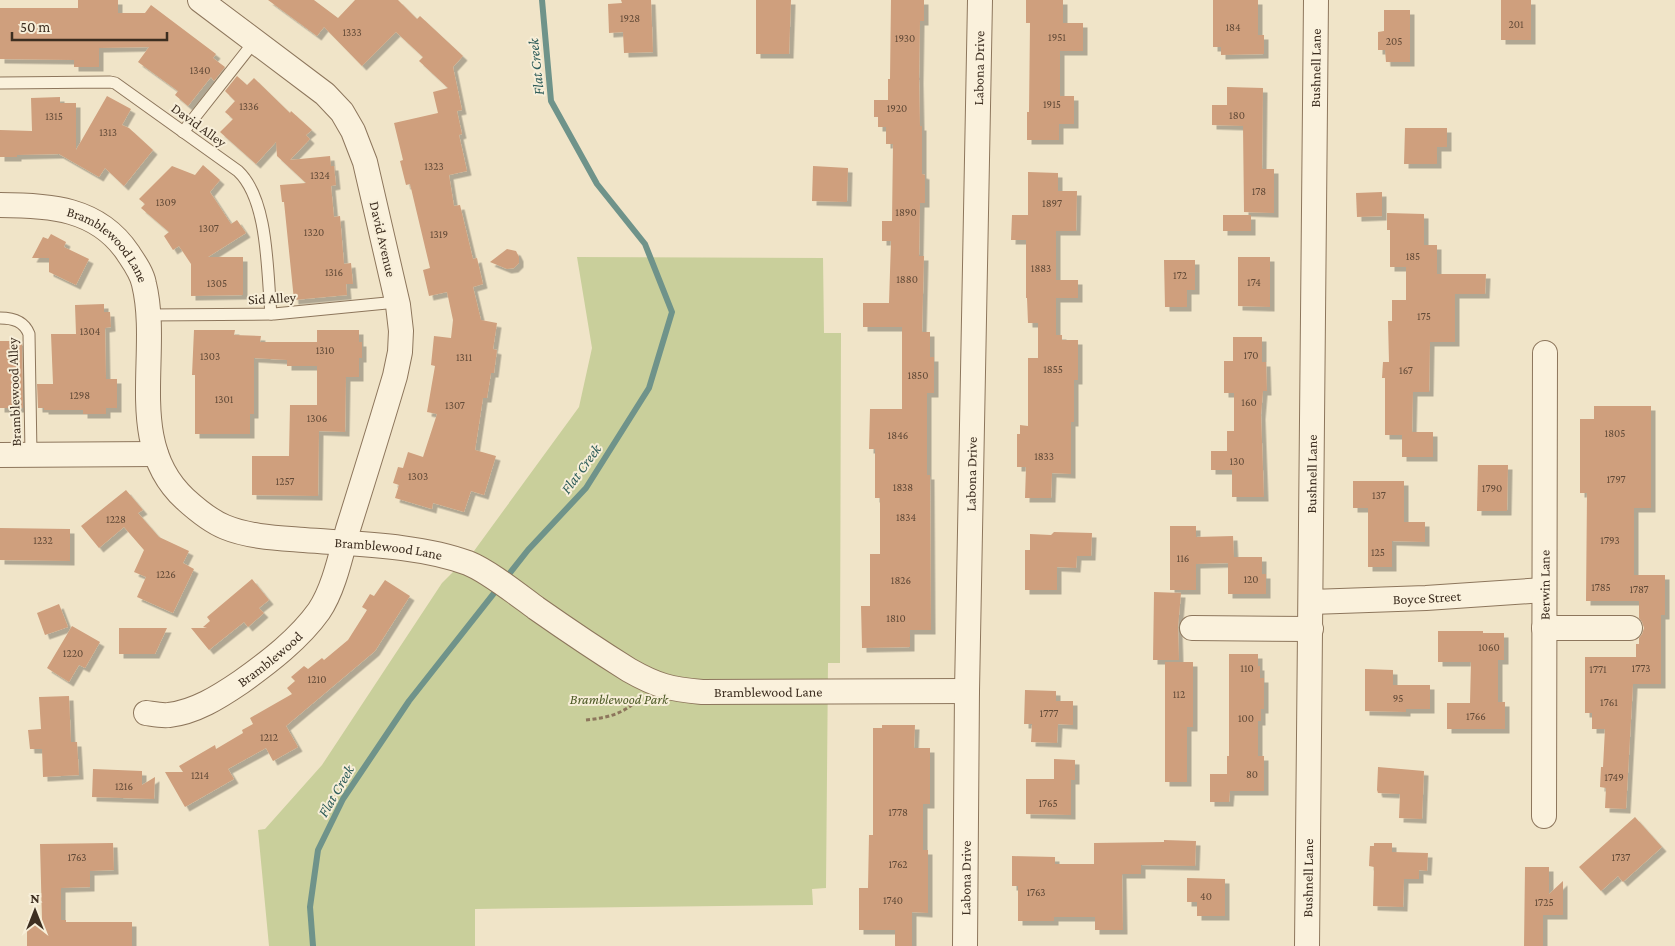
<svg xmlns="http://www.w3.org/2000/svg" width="1675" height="946" viewBox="0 0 1675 946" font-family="'Crimson Pro',serif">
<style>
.green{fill:#c9cf9b}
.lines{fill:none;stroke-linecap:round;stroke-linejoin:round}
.stream{stroke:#6f938a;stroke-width:6}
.building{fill:#cf9f7d;filter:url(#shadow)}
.service-casing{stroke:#8d765c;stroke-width:13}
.minor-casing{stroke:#8d765c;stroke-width:26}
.path{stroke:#8d765c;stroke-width:3;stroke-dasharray:4 2.5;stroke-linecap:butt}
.service{stroke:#faf1dc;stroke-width:11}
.minor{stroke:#faf1dc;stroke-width:24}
.labels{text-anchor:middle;stroke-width:4;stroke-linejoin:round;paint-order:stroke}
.number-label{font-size:11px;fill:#624a37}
.street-label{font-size:14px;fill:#3d2e20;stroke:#f7eed8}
.park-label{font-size:14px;font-style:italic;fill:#4d5a26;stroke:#f7eed8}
.water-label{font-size:15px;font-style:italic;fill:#2f5d5a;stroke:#f7eed8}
</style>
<defs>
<filter id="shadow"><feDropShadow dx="4.5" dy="4.5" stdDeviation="0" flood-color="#0004"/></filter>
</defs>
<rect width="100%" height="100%" fill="#f0e4c8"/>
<path class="green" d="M577,257l246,1 1,75h17l-1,330h-12l-2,225 -14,1 1,16 -338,4v37h-206l-11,-116 7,-1 57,-64 120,-182 32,-32 105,-144 13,-59z"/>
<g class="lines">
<path class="stream" d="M313,946l-3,-39 8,-57 25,-51 66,-98 119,-151 58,-62 63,-100 23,-76 -27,-68 -48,-60 -46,-83 -9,-101"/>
</g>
<g class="building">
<path d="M78,0h40v13h27l6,-8 65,49 -3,4 12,9 -11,14 -3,-4 -23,29 -13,-11 3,-4 -40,-29 11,-15 -50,1v19h-25v-7l-74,-1v-51h78z"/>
<path d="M268,0h46l24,18 17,-18h43l19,19 3,-3 43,40 -10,11 9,43 -5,1 5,23 -3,1 8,36 -18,4 5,31 6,-1 13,54 4,-1 6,26 -10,3 8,33 16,3 -4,26 4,1 -3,23h-3l-4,25h-4l-8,52 21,6 -12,39 -13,-4 -7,21 -31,-9 -1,6 -37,-11 4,-13 -6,-2 5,-16 5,1 5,-16 15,5 14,-43 -10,-2 8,-46 -4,-1 3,-29 17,2 2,-18 -6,-28 -18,4 -6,-26 7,-2 -20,-84 -4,1 -6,-24 3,-1 -9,-37 44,-10 -5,-21 15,-4 -29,-27 4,-4 -27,-25 -34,34 -38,-39 -7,9z"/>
<path d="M621,0h30l2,52 -29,1 -1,-21 -14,1 -1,-29 14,-1z"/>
<path d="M756,0h35l-2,54h-33z"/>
<path d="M891,0h33v21h-4l-1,58 1,47h2v48l3,1v28h-5l-1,53h5l-2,76h8v25h4v36h-7v82h3l1,155h-21v17l-48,1 -1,-42h9v-52h10v-56h-5v-49h-6l1,-40h32v-82h-39v-24h26l2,-62h-9v-20h10l1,-77h-7v-17h-8v-10h-4v-17h14v-21h2z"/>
<path d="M1026,0h37v23h20v28h-23v45h14v28h-15v16h-32v-28h2l1,-89h-4z"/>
<path d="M1213,0h45v35h6v19l-43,1v-8h-8z"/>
<rect x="1501" y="0" width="30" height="40"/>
<path d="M1384,10h26v52h-24l-1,-12h-7v-18l6,-1z"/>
<path d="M237,76l10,9 7,-7 36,35 1,-2 21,19 -6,5 4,4 -20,21 40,-4 1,10h3l2,19 -5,1 3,31 6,-1 4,48 7,-1 2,21h-7l1,11 -53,5 -10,-98h-2l-2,-17 26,-2 -29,-27 -1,-14 -20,22 -36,-32 13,-13 -8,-7 10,-11 -10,-10z"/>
<path d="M1227,87l36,1 -1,81h12v44l-30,-1 -1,-86 -31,-1v-20h15z"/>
<path d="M107,96l24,13 -9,16 7,3 24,22 -29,36 -19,-18 -6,9 -40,-23 -42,1v2h-17v-27l32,1 -1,-33 29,-1v6h16v47z"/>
<path d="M1405,128h42v19h-10v17h-33z"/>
<path d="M203,165l17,15 -10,12 21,32 6,-4 9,13 -38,24h35v38l-52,1v-32l-12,-18 -6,4 -9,-14 5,-4 -28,-24 4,-4 -6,-5 33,-33 23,9z"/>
<path d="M813,166l35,2 -1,34 -35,-1z"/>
<path d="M1028,172l30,1v18h19l-1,40h-20v49h22v18h-22v37h6v5h16v40h-4v42h-3v52l-19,-1 -1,25h-26l1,-31h-9v-33h3v-9l8,1v-68h10v-35h-10l-1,-25h-1v-58h-15l1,-25h16z"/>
<path d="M1382,192v24l-25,1 -1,-24z"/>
<path d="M1387,213l37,1v31h13v29h49l-1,20h-30v48h-25l-1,50h-16l-1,40h21v25h-31v-22h-17v-57h-3l1,-16h6l-1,-41h4v-21h14v-33h-16v-37h-3z"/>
<rect x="1223" y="215" width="28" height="16"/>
<path d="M51,234l15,8 -2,5 25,12 -13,26 -27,-13v-14h-17l11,-21 5,2z"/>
<path d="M507,249l9,2 3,6v6l-5,5 -7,1 -17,-7z"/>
<path d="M1238,257h32v50l-32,-1z"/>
<path d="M1164,260h31v30h-8v17h-22z"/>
<path d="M104,304v8h6l1,15 -6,1 1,51h11v29h-11v6h-23v-4h-39v-2h-6l-1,-24h16l-2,-50h25l-1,-29z"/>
<path d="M194,330h41l-1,5 27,1 -1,6h57v-12h42v12h3v16h-3v19h-13l-1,55 -26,-1 -1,65 -66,-1v-39h37l1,-51h27v-39h-30v-6l-33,-2v56h-4v20h-55v-59h-3z"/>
<path d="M1233,337h29v25h4l1,29h-4l-2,24 3,82h-32v-27h-21v-19h16v-20h7v-38h-10v-32h9z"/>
<path d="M0,341h22l1,67h-23z"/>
<path d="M1594,406h57v102h-17v67h31v40h-4v69h-28l-7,125 -21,-1 1,-20 -6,-1 1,-20h2l2,-38h-13v-16h-7v-56h51v-13h3v-6l3,-4 2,-6 -2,-6 -3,-4v-17h-53l1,-108h-7v-74h14z"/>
<path d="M1478,465h30l-1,46h-30z"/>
<path d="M1353,481h51v41h21v20l-33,-1v26h-24v-59h-15z"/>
<path d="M126,490l17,20 -5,3 21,24 30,14 -6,12 11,6 -21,44 -36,-16 9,-20 -12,-5 10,-22 -20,-23 -25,21 -18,-22z"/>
<path d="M1170,526h26v11l37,-1 1,21h28v17h4v20h-38v-31l-32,1v26h-26z"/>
<path d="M0,528l70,1v32l-70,-1z"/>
<path d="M1054,532l38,1 -1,23h-14l-1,12 -19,-1v23h-32v-40h5v-16l21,1z"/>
<path d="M252,579l17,21 -10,8 5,5 -16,14 -4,-5 -35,28 -18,-22h16l-4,-1 7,-6 -3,-4z"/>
<path d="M385,580l25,16 -35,55 -89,75 12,21 -25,14 -7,-13 -38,21 6,10 -49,28 -20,-35h18l-4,-6 36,-21 1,4 27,-16 -1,-3 11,-6 -3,-6 42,-24 -5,-6 8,-7 -4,-4 13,-11 4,3 14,-11 2,2 24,-20 19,-30 -5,-3 8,-13 4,2z"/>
<path d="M1154,592l27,1 -3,34 1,33h-26z"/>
<path d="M59,604l9,23 -23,8 -8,-22z"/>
<path d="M72,626l28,16 -15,26 -6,-3 -10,17 -22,-14z"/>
<path d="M119,628h48l-12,26h-36z"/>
<path d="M1438,631h45v2h21v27h-6v42h7v27h-58v-26h23l1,-41h-33z"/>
<path d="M1229,654h29v12h2v12h4v31h-3v12h-3v35h6v35h-34l-1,11h-19v-28h17v-18h2z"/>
<path d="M1165,662h28v65h-6v55h-22z"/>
<path d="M1365,669l28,1v15h37v24h-24v3l-41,-1z"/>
<path d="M1025,690l31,1v10h17v24l-15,-1 -1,19 -26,-1 1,-18h-8z"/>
<path d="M69,696l2,46h6l2,33 -36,2 -1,-28h-12l-2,-19 13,-1 -2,-32z"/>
<path d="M882,725h33l-1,23h16v56h-7v46h5v63l-16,-1v34h-17v-16h-36v-42h9l1,-53h4v-107h9z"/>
<path d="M1054,759l21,1v20h-4v35l-45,-1v-35h28z"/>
<path d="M1378,767l46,4 -2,48 -23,-1 1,-24 -22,-1 -1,-3z"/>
<path d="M93,769l49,2v14l13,-8 -1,22 -62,-2z"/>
<path d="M1635,817l27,30 -39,35 -5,-6 -17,15 -22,-24z"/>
<path d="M1164,840l32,1 -1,25 -54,-1v9h-19l1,56h-28v-13h-41v4h-36v-35h-6v-30l43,1v7h39v-21l70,-1z"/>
<path d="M113,843l1,27 -24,1v16l-29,1v32h5v2h66v24h-105v-26h15l-2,-76z"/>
<path d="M1374,843h18v9l36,1 -1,18 -8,-1v9h-15l-1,28 -30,-1 1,-39 -5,-1 1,-20h4z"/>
<path d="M1525,867h24v27l14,-13v34h-20v31h-19z"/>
<path d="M1187,878l38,1v37h-28v-14h-10z"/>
</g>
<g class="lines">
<g class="service-casing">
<g id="service">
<path d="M0,83l110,-1 5,1 123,88c31,29 29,103 33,143"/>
<path d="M183,132l71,-90"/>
<path d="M148,315l126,-1 123,-12"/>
<path d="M0,318c13,0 24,3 29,16l2,120"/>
</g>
</g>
<g class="minor-casing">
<g id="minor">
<path id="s1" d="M0,205c49,0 98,3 128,48 6,9 14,20 16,31 17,70 -20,159 41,215 11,10 25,22 40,28 24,10 54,11 79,13 51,4 116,5 164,23 20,8 49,31 68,45 30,21 61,42 93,62 28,16 41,19 73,22l265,-1"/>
<path d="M0,455l156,-1"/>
<path id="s2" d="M1311,602l115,-4 118,-8"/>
<path d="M1192,628l119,1"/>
<path d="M1544,628h86"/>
<path id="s3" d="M146,713c7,1 16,3 23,2 26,-3 50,-18 72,-33 28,-20 58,-43 78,-71 15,-22 22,-57 29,-82 16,-51 32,-102 47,-153l5,-24 1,-21 -3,-26 -33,-143 -12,-31 -11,-19 -17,-18 -125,-94"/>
<path id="s4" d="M1544,816l1,-463"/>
<path id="s5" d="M965,946l2,-255 13,-691"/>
<path id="s6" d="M1307,946l9,-946"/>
</g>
</g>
<path class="path" d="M586,720c20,-2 39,-6 53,-22"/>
<use href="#service" class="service"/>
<use href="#minor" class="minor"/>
</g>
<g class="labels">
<g class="number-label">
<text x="630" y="22">1928</text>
<text x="1516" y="28">201</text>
<text x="1233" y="31">184</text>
<text x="352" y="36">1333</text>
<text x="1057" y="41">1951</text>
<text x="905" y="42">1930</text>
<text x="1394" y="45">205</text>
<text x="200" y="74">1340</text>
<text x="1052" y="108">1915</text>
<text x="249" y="110">1336</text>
<text x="897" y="112">1920</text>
<text x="1237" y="119">180</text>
<text x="54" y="120">1315</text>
<text x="108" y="136">1313</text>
<text x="434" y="170">1323</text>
<text x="320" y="179">1324</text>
<text x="1259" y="195">178</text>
<text x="166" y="206">1309</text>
<text x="1052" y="207">1897</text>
<text x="906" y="216">1890</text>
<text x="209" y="232">1307</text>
<text x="314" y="236">1320</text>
<text x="439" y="238">1319</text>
<text x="1413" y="260">185</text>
<text x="1041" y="272">1883</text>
<text x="334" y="276">1316</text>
<text x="1180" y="279">172</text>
<text x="907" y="283">1880</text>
<text x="1254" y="286">174</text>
<text x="217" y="287">1305</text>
<text x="1424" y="320">175</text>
<text x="90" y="335">1304</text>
<text x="325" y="354">1310</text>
<text x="1251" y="359">170</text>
<text x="210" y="360">1303</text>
<text x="464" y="361">1311</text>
<text x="1053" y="373">1855</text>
<text x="1406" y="374">167</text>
<text x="918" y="379">1850</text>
<text x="80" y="399">1298</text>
<text x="224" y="403">1301</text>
<text x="1249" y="406">160</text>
<text x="455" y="409">1307</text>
<text x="317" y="422">1306</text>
<text x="1615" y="437">1805</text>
<text x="898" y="439">1846</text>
<text x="1044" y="460">1833</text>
<text x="1237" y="465">130</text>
<text x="418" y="480">1303</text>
<text x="1616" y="483">1797</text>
<text x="285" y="485">1257</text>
<text x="903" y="491">1838</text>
<text x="1492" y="492">1790</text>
<text x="1379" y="499">137</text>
<text x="906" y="521">1834</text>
<text x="116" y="523">1228</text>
<text x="43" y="544">1232</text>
<text x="1610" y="544">1793</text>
<text x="1378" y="556">125</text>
<text x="1183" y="562">116</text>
<text x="166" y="578">1226</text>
<text x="1251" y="583">120</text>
<text x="901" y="584">1826</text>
<text x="1601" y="591">1785</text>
<text x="1639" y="593">1787</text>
<text x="896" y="622">1810</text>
<text x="1489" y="651">1060</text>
<text x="73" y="657">1220</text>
<text x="1247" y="672">110</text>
<text x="1641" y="672">1773</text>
<text x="1598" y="673">1771</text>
<text x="317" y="683">1210</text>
<text x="1179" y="698">112</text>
<text x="1398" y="702">95</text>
<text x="1609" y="706">1761</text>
<text x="1049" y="717">1777</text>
<text x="1476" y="720">1766</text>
<text x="1246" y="722">100</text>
<text x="269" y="741">1212</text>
<text x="1252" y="778">80</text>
<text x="200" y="779">1214</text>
<text x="1614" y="781">1749</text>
<text x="124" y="790">1216</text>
<text x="1048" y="807">1765</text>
<text x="898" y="816">1778</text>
<text x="77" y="861">1763</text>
<text x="1621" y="861">1737</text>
<text x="898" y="868">1762</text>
<text x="1036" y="896">1763</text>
<text x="1206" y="900">40</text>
<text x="893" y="904">1740</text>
<text x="1544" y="906">1725</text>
</g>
<g class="street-label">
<text dy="5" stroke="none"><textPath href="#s5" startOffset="878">Labona Drive</textPath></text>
<text dy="5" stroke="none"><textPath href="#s6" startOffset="878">Bushnell Lane</textPath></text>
<text transform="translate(199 125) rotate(36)" y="5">David Alley</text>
<text transform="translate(383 239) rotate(77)" y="5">David Avenue</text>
<text dy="5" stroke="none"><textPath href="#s1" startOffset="122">Bramblewood Lane</textPath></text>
<text transform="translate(272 298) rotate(-3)" y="5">Sid Alley</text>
<text transform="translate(14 392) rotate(-92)" y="5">Bramblewood Alley</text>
<text dy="5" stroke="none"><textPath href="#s5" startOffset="472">Labona Drive</textPath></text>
<text dy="5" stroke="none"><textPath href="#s6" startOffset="472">Bushnell Lane</textPath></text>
<text dy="5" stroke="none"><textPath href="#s1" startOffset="618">Bramblewood Lane</textPath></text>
<text dy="5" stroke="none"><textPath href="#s4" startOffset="231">Berwin Lane</textPath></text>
<text dy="5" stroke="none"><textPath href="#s2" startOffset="116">Boyce Street</textPath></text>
<text dy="5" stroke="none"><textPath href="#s3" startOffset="140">Bramblewood</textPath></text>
<text dy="5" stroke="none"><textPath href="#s1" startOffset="1036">Bramblewood Lane</textPath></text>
<text dy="5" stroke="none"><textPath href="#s5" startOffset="68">Labona Drive</textPath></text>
<text dy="5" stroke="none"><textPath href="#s6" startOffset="68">Bushnell Lane</textPath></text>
</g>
<g class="park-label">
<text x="619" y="704">Bramblewood Park</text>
</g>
<g class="water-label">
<text transform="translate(536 67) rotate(-96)" y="5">Flat Creek</text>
<text transform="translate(581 469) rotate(-54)" y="5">Flat Creek</text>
<text transform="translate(336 791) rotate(-60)" y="5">Flat Creek</text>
</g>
</g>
<g transform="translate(35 911)" stroke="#f7eed8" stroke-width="4" paint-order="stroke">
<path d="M0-4L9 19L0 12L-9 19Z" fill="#3d2e20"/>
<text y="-8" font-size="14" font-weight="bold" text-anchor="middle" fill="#3d2e20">N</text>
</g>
<path d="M12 32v8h155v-8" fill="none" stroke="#3d2e20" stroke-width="2.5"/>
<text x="20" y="32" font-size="15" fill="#3d2e20" stroke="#f7eed8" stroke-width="4" paint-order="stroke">50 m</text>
</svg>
